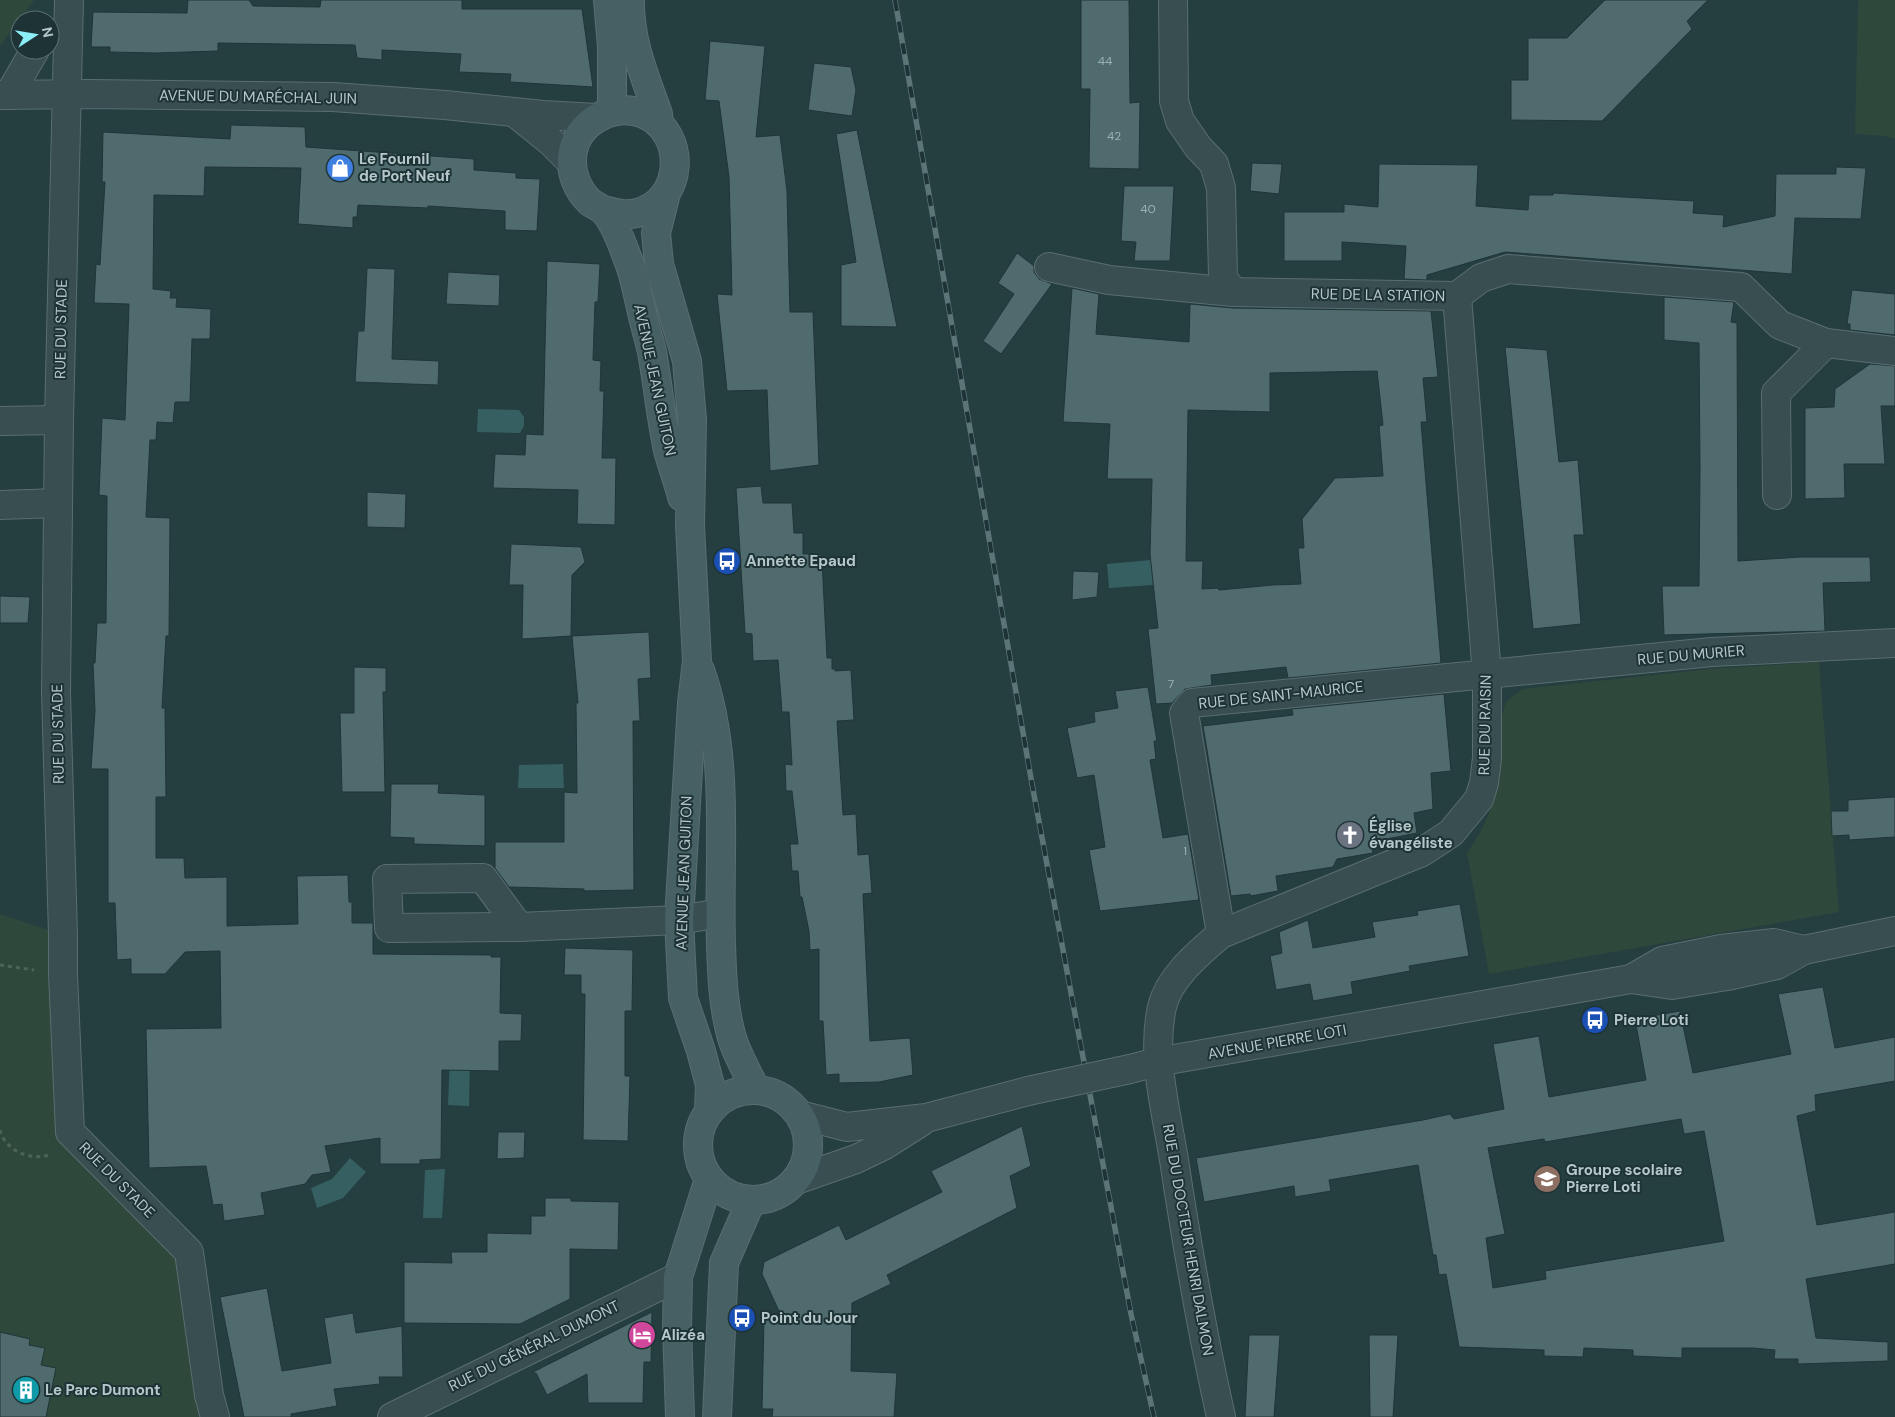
<svg xmlns="http://www.w3.org/2000/svg" width="1895" height="1417" viewBox="0 0 1895 1417" font-family="'DM Sans',sans-serif">
<style>
.green{fill:#2e483b}
.water{fill:#365f62}
.building{fill:#506b6d;stroke:#203537;fill-rule:evenodd}
.lines{fill:none;stroke-linecap:round;stroke-linejoin:round}
.minor-casing{stroke:#5a6e70;stroke-width:30}
.tertiary-casing{stroke:#5a6e70;stroke-width:30}
.secondary-casing{stroke:#5a6e70;stroke-width:30}
.path{stroke:#4c645a;stroke-width:3;stroke-dasharray:4 4;stroke-linecap:butt}
.minor{stroke:#394e50;stroke-width:28}
.tertiary{stroke:#394e50;stroke-width:28}
.secondary{stroke:#476063;stroke-width:28}
.rail-casing{stroke:#5b7577;stroke-width:5.5}
.rail{stroke:#1e3335;stroke-width:4;stroke-dasharray:11;stroke-linecap:butt}
.tertiary-bridge-casing{stroke:#5a6e70;stroke-width:30;stroke-linecap:butt}
.tertiary-bridge{stroke:#394e50;stroke-width:28}
.labels{text-anchor:middle;stroke-width:4;stroke-linejoin:round;paint-order:stroke}
.number-label{font-size:12px;fill:#9cb1b3}
.street-label{font-size:15px;fill:#b6c8ca;stroke:#1e3335}
.poi-label{font-size:15px;font-weight:bold;fill:#b6c8ca;stroke:#1e3335;text-anchor:start}
</style>
<rect width="100%" height="100%" fill="#253e40"/>
<g class="green">
<path d="M0,0h34l-34,46z"/>
<path d="M1858,0h37v139l-10,-3 -30,-2z"/>
<path d="M1819,662l20,250 -350,62 -22,-121c14,-21 24,-39 29,-63 4,-19 2,-77 11,-89 4,-4 10,-8 15,-12l188,-20z"/>
<path d="M0,914l63,21 7,197 119,120 26,165h-215z"/>
</g>
<g class="water">
<path d="M478,409l41,1 5,7v9l-4,7 -43,-1z"/>
<path d="M1151,560v4l3,1 -1,20 -44,3 -2,-24z"/>
<path d="M563,764l1,24h-46l1,-23z"/>
<path d="M450,1056h20l-1,50 -21,-1z"/>
<path d="M350,1158l16,14 -23,26 -26,10 -6,-20 21,-9z"/>
<path d="M445,1169l-3,49h-19l2,-48z"/>
</g>
<g class="building">
<path d="M188,0h61l4,6 67,1 1,-7h141v9h120l11,78 -83,-5 1,-8 -52,-2 2,-18 -79,-4v10l-25,-2 -2,-13 -137,-2v8l-62,2 -46,-1v-5h-19l2,-35 94,1z"/>
<path d="M1081,0h48l1,103 10,-1 -1,67 -50,-1 1,-79h-9z"/>
<path d="M1605,0h103l-21,21 5,8 -90,92 -91,-1v-40h17v-42h39z"/>
<path d="M710,41l55,5 -9,91 24,-2 7,56 3,121h23l6,153 -49,6 -3,-81 -40,1 -10,-97 15,1 -3,-118 -10,-76 -14,-1z"/>
<path d="M814,63l37,4 5,23 -4,26 -44,-6z"/>
<path d="M231,125l74,2 1,20 168,12v11l42,3v5l24,1 -3,52 -32,-1v-19l-77,-5v2l-70,-3 -1,12h-4v11l-55,-4 3,-56 -96,-1 -1,29 -50,-1 -1,94 18,2 -1,7h7l-1,9 35,2 -1,30h-18l-2,63h-15l-2,21 -16,-1 -1,18h-6l-4,77 24,1 -1,118h-3l-4,72h3l1,89h-10v61h28l1,20 42,-1v49l71,-2 -1,-48 51,-1 1,27h3v21h21v31l118,1v2h10l-1,56 22,1 -1,27h-22v30l-57,-1 -1,89 -21,1v4h-40v-26l-55,8 6,26 -19,3 -7,9 -44,9 4,22 -41,6 -2,-17 -9,1 -7,-39 -57,2 -3,-139 75,-1 -1,-77 -35,1 -20,22h-34v-15l-14,1 -2,-57h-7v-134h-17l4,-58 -2,-48h2l2,-40h9l1,-127 -8,-1 3,-77 23,2 4,-116 -35,-1 2,-39 4,1 5,-83h-3l1,-50 127,7z"/>
<path d="M857,130l12,60 28,137 -56,-1v-61l15,-3 -20,-128z"/>
<path d="M1252,163l30,1 -3,30 -29,-3z"/>
<path d="M1379,164l99,1 -2,41 52,4 1,-15h24v-2l141,8 -1,12 31,2 -1,12 52,-11 1,-42h60v-7l30,1 -5,51 -66,-1 -3,56 -287,-22 -78,23v5l-23,-1 2,-33 -64,-4v19h-58v-49h60v-8l34,3z"/>
<path d="M1124,186h50l-4,75h-36l2,-19 -15,-1z"/>
<path d="M1017,253l17,13v6l5,7 13,5 -51,70 -18,-13 31,-47 -16,-11z"/>
<path d="M547,261l53,3 -2,38h-3l-2,58 8,1 -1,30h4l-2,67h14l-1,67 -38,-1 1,-34 -85,-2 2,-34 30,1 1,-21 17,1z"/>
<path d="M367,268l28,1 -3,90 47,2 -1,24 -83,-3 3,-51h6z"/>
<path d="M448,272l52,3 -1,31 -53,-2z"/>
<path d="M1072,288l27,6 -3,40 93,8 1,-38 43,4 198,3 7,66 -15,1 4,44h-6l20,241 -153,15 -2,-11 -75,8 1,10 -27,4 -13,14 -16,1 -8,-75 10,-1 -8,-74 2,-75h-45l3,-55 -47,-2zM1377,371l6,54 -4,1 4,50 -48,2 -33,41 2,29h-6l3,36 -28,1 -54,5 -1,-2 -16,1 1,-28h-17l2,-151 82,2v-39z"/>
<path d="M1852,290l43,4v41l-45,-5v-6h-3z"/>
<path d="M1664,297l70,5 -3,20 6,1 1,238 63,-4h69l1,25 -48,1 2,48 -161,4 -2,-49h37l1,-117 -1,-126 -35,-3z"/>
<path d="M1505,347l42,3 12,112 19,-2 6,75h-10l7,89 -48,5z"/>
<path d="M1870,364l25,2v40h-14l4,58h-41l1,34 -40,1v-91l29,-1 1,-18z"/>
<path d="M761,486l2,17h29l2,30h9v21h18l-1,6h2l5,98h5v11h3v2l16,-1 3,50 -17,1 6,94 13,-1 2,41 11,-1 3,39 -9,1 7,147 40,-3 3,37 -34,7 -40,1v-9l-13,1 -3,-54h-4v-72l-9,1 -1,-19 -7,-34h-2l-2,-26h-6l-2,-27h8l-6,-53h-6l-1,-27 7,1 -3,-53h-7l-4,-52 -25,1 -1,-27 -7,-1 -9,-145z"/>
<path d="M367,492l39,2 -1,34 -38,-1z"/>
<path d="M511,544l70,3 4,15 -13,13 -1,61 -49,3 1,-54h-14z"/>
<path d="M1073,571l26,1 -2,25 -25,3z"/>
<path d="M0,596l30,1 -2,26h-28z"/>
<path d="M649,632l2,46 -13,1 2,42h-7l1,169 -50,1v-2l-75,-2 -14,-19v-26h69v-50l13,1 -1,-90h2l-6,-67z"/>
<path d="M354,667l32,1v24h-3l2,100h-43l-2,-79h14z"/>
<path d="M1148,687l9,54h-3l2,18 -6,1 13,78 25,-4 11,66 -99,11 -11,-61 16,-3 -11,-72 -17,3 -10,-50 28,-6 -1,-10 24,-4 -3,-17z"/>
<path d="M1444,694l7,77 -20,2 2,36 -19,4 3,20 -46,9 2,11 -36,6 -4,8 -57,9 2,15 -27,5 -1,-2 -19,2 -28,-170 90,-11 -1,-6z"/>
<path d="M391,784h48l-1,9 47,2v51l-71,-2v-6l-24,-1z"/>
<path d="M1895,797v40l-46,3v-5l-17,1 -1,-25h17v-11z"/>
<path d="M1460,904l9,52 -60,10 1,5 -59,11 2,12 -40,7 -3,-17 -34,6 -6,-34 12,-3 -3,-21 29,-12 5,28 62,-11 -3,-15 46,-7 -1,-4z"/>
<path d="M565,948l68,2 -1,61h-7v65h5l-2,65 -45,-1 2,-146h-4v-19h-17z"/>
<path d="M1823,987l12,61 60,-11v44l-80,14 1,16 -19,5 20,109 78,-13v52l-89,15 10,59 72,4v19l-90,3v-5h-24l1,-9 -22,-2h-71v10l-49,-2v-6l-49,-2 -1,9 -39,-1v-6l-85,-3 -13,-73 -7,1 -3,-20h-3l-15,-90 -89,15 2,11 -36,6 -1,-11 -90,16 -8,-44 227,-38 27,-6 4,5 50,-10 -11,-65 46,-8 10,61 97,-17 -11,-61 45,-8 13,62 98,-19 -13,-60zM1681,1119l3,15 20,-3 20,110 -179,30 1,8 -53,9 -7,-50 19,-4 -17,-86 56,-9 1,3z"/>
<path d="M1022,1126l9,40 -21,10 7,32 -130,67 4,9 -39,19 -1,68 46,2 -3,44h-122l1,-8h-11l2,-90 19,1 -21,-46 2,-12 75,-37 7,15 96,-48 -11,-21z"/>
<path d="M498,1132h27l-1,26 -27,1z"/>
<path d="M545,1198h26v3l48,1 -1,48 -48,-1v50l-50,25 -116,-1v-61l48,1 -1,-11h36v-19l44,1v-18h14z"/>
<path d="M267,1288l15,83 49,-8 -7,-45 29,-5 3,20 46,-7 1,51h-24l1,7 -46,5 3,17 -46,8v3h-47l-24,-120z"/>
<path d="M652,1312l-1,50h-7l-1,41h-55l-1,-29 -40,21 -11,-22h-5z"/>
<path d="M0,1332l30,7 -1,6 16,3 -4,17 15,3 -10,49h-46z"/>
<path d="M1249,1335h31l-6,82h-29z"/>
<path d="M1369,1335h29l-5,82h-23z"/>
</g>
<g class="lines">
<g class="minor-casing">
<g id="minor">
<path d="M69,0l-10,420 -3,273 7,242v39l7,158 119,120 20,143 6,22"/>
<path d="M1173,0l1,101 6,20 18,26 16,17 7,24 2,90 10,14 224,4 24,-18 27,-9 233,18 39,38 46,18 69,8"/>
<path d="M9,95l26,-45"/>
<path d="M1049,267l60,13 124,12"/>
<path d="M0,421l59,-1"/>
<path d="M1777,495l-1,-102 50,-50"/>
<path d="M0,505l58,-2"/>
<path d="M519,927l-36,-49 -96,1 2,49 130,-1 160,-7 41,-7"/>
<path d="M1221,934l-37,-221 8,-10 520,-51 183,-9"/>
<path d="M392,1417l286,-140"/>
<path d="M1221,1417c-19,-85 -34,-171 -47,-257 -8,-50 -23,-103 -12,-153 7,-30 37,-54 59,-73l201,-82 29,-19 28,-34 5,-16 3,-25v-83l-30,-379"/>
</g>
</g>
<g class="tertiary-casing">
<g id="tertiary">
<path d="M0,95l89,-1 244,3 112,8 98,10 53,3"/>
<path d="M515,113l35,28 22,22"/>
<path d="M1631,979l31,-18 59,-12 53,-6 30,7"/>
<path d="M1130,1069l27,-7 474,-83 41,6 55,-9 50,-11 27,-15 91,-19"/>
<path d="M800,1115l47,12 79,-9 102,-27"/>
<path d="M796,1180l60,-21 27,-13 38,-24"/>
</g>
</g>
<g class="secondary-casing">
<g id="secondary">
<path d="M608,0l4,47v64"/>
<path d="M630,0c-1,40 15,77 28,114l1,10"/>
<path d="M666,193l-10,40 3,31 28,97 5,59 -2,105 7,136 -5,42 -13,217 4,78 18,53 9,34 -1,26"/>
<path d="M603,210c12,3 22,6 34,3 47,-11 51,-80 7,-99 -31,-13 -70,9 -72,44 -1,16 6,33 18,44 4,3 9,5 13,8 10,10 19,33 24,47 7,16 10,35 14,51 3,15 8,30 11,44 6,33 9,66 16,98 4,16 10,31 14,47"/>
<path d="M700,670c31,88 18,182 21,274 1,31 2,63 11,94 5,17 16,35 23,51"/>
<circle cx="753" cy="1145" r="55"/>
<path d="M680,1417l-3,-90 1,-50 31,-98"/>
<path d="M717,1417l7,-154 27,-62"/>
</g>
</g>
<g class="path">
<path d="M0,965l34,5"/>
<path d="M0,1130c5,20 29,31 49,25"/>
</g>
<use href="#minor" class="minor"/>
<use href="#tertiary" class="tertiary"/>
<use href="#secondary" class="secondary"/>
<g class="rail-casing">
<path id="rail" d="M895,0l137,784 99,530 23,103"/>
</g>
<use href="#rail" class="rail"/>
<g class="tertiary-bridge-casing">
<path id="tertiary-bridge" d="M1028,1091l102,-22"/>
</g>
<use href="#tertiary-bridge" class="tertiary-bridge"/>
</g>
<defs>
<g id="shop-disc" transform="scale(1.4375)"><circle r="9.5" fill="#3f7fe0" stroke="#1e3335"/><path d="M-5-2.5h2.3a2.7 3.5 0 0 1 5.4 0H5L5.5 6h-11ZM-1.5-2.5h3a1.5 2.3 0 0 0-3 0Z" fill="#fff"/></g>
<g id="bus-disc" transform="scale(1.4375)"><circle r="9.5" fill="#1a4fb4" stroke="#1e3335"/><path d="M-5-6H5V4H4V6H2V4H-2V6H-4V4H-5ZM-3.5-4V0h7V-4ZM-3.5 1.2v1.5H-2V1.2ZM2 1.2v1.5H3.5V1.2Z" fill="#fff"/></g>
<g id="church-disc" transform="scale(1.4375)"><circle r="9.5" fill="#6b7280" stroke="#1e3335"/><path d="M-1.2-6h2.4v3.5h3.3v2.4h-3.3V6h-2.4V-.1h-3.3v-2.4h3.3Z" fill="#fff"/></g>
<g id="school-disc" transform="scale(1.4375)"><circle r="9.5" fill="#8d6e63" stroke="#1e3335"/><path d="M0-5L7-2L0 1L-7-2ZM-4 1L0 2.5L4 1V4Q0 6-4 4Z" fill="#fff"/></g>
<g id="hotel-disc" transform="scale(1.4375)"><circle r="9.5" fill="#d1479c" stroke="#1e3335"/><path d="M-6-4.5h1.5V1H6V5H4.5V3h-9V5H-6ZM-4 0a1.8 1.8 0 1 1 3.6 0ZM.5 0V-2.5h3Q6-2.5 6 0Z" fill="#fff"/></g>
<g id="building-disc" transform="scale(1.4375)"><circle r="9.5" fill="#0f9aa8" stroke="#1e3335"/><path d="M-4-6H4V6H1V3H-1V6H-4ZM-2.5-4.3h1.7v1.8h-1.7ZM.8-4.3h1.7v1.8H.8ZM-2.5-1h1.7V.8h-1.7ZM.8-1h1.7V.8H.8Z" fill="#fff"/></g>
</defs>
<g fill-rule="evenodd">
<use href="#shop-disc" x="340" y="168"/>
<use href="#bus-disc" x="727" y="561"/>
<use href="#church-disc" x="1350" y="835"/>
<use href="#bus-disc" x="1595" y="1020"/>
<use href="#school-disc" x="1547" y="1179"/>
<use href="#bus-disc" x="742" y="1318"/>
<use href="#hotel-disc" x="642" y="1335"/>
<use href="#building-disc" x="26" y="1390"/>
</g>
<g class="labels">
<g class="number-label">
<text x="1105" y="65">44</text>
<text x="1114" y="140">42</text>
<text x="1148" y="213">40</text>
<text x="1171" y="688">7</text>
<text x="1185" y="855">1</text>
</g>
<g class="street-label">
<text transform="translate(258 97) rotate(1)" y="5">AVENUE DU MARÉCHAL JUIN</text>
<text transform="translate(1378 295) rotate(1)" y="5">RUE DE LA STATION</text>
<text transform="translate(61 329) rotate(-89)" y="5">RUE DU STADE</text>
<text transform="translate(655 380) rotate(78)" y="5">AVENUE JEAN GUITON</text>
<text transform="translate(1691 655) rotate(-5)" y="5">RUE DU MURIER</text>
<text transform="translate(1281 695) rotate(-6)" y="5">RUE DE SAINT-MAURICE</text>
<text transform="translate(1485 725) rotate(-89)" y="5">RUE DU RAISIN</text>
<text transform="translate(58 734) rotate(-91)" y="5">RUE DU STADE</text>
<text transform="translate(684 873) rotate(-88)" y="5">AVENUE JEAN GUITON</text>
<text transform="translate(1277 1042) rotate(-10)" y="5">AVENUE PIERRE LOTI</text>
<text transform="translate(117 1180) rotate(45)" y="5">RUE DU STADE</text>
<text transform="translate(1188 1240) rotate(80)" y="5">RUE DU DOCTEUR HENRI DALMON</text>
<text transform="translate(534 1346) rotate(-26)" y="5">RUE DU GÉNÉRAL DUMONT</text>
</g>
<g class="poi-label">
<text x="359" y="164">Le Fournil<tspan x="359" dy="17">de Port Neuf</tspan></text>
<text x="746" y="566">Annette Epaud</text>
<text x="1369" y="831">Église<tspan x="1369" dy="17">évangéliste</tspan></text>
<text x="1614" y="1025">Pierre Loti</text>
<text x="1566" y="1175">Groupe scolaire<tspan x="1566" dy="17">Pierre Loti</tspan></text>
<text x="761" y="1323">Point du Jour</text>
<text x="661" y="1340">Alizéa</text>
<text x="45" y="1395">Le Parc Dumont</text>
</g>
</g>
<g transform="translate(35 35) rotate(78)"><circle r="24" fill="#1e3335" stroke="#5b6f71"/>
<path d="M0-4L9 19L0 12L-9 19Z" fill="#8ceef9"/>
<text y="-8" font-size="14" font-weight="bold" text-anchor="middle" fill="#b6c8ca">N</text>
</g>
</svg>
